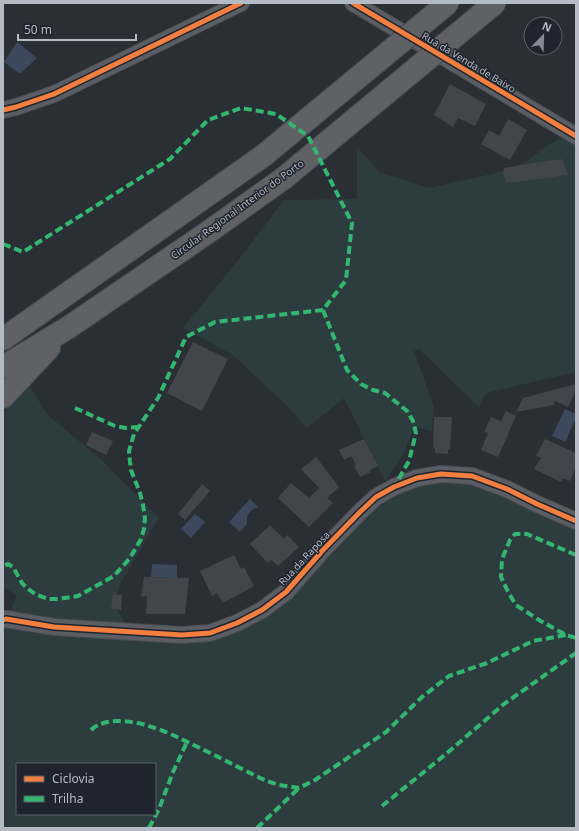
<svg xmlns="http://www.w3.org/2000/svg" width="579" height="831" viewBox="0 0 579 831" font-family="'Noto Sans',sans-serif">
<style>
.green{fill:#2d3d3f;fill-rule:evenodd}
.water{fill:#3c485c}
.building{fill:#42464c}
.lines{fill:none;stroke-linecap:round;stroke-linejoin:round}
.minor-casing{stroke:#484b50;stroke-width:18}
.highway-casing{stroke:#474b51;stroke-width:24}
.minor{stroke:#5a5d64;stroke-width:16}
.highway{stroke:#5f6164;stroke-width:22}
.highway-bridge-casing{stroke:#474b51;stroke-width:24;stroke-linecap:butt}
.highway-bridge{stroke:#5f6164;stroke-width:22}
.quiet{stroke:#33b770;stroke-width:4;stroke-dasharray:8 4;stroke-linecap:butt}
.cycleway-casing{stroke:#1f252f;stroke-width:8}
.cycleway{stroke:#f27e40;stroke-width:5}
.labels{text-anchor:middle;stroke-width:3;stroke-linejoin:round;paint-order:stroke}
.street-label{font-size:10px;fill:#b5bbc5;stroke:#1f252f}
</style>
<rect width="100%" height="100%" fill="#2a2f35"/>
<g class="green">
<path d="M576,130v242l-90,21 -7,14 -60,-58 -5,2 20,56 -2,24 -13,-3 -7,4 -9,23 -18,26 -41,-83 -37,30 -19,-21 -55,-52 -50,-27 61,-75 40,-53 73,-1v-52l22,25 50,16 67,-15 28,-10 24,-18z"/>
<path d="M28,384l20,31 57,48 54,55 -7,11 -33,57 -4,20 14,24 116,-6 132,-132 50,-23 59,7 90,45v307h-573v-190l13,-43 -13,-8v-174zM17,764h138v50h-138z"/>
</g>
<g class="water">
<path d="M17,42l20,16 -17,16 -16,-12z"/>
<path d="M565,409l11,5v4l-11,24 -13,-6z"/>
<path d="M250,499l8,8 -6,3 -5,6v8l-7,8 -11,-10z"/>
<path d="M195,514l10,8 -14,16 -10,-9z"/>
<path d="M152,564l25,1v13l-26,-1z"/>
</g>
<g class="building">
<path d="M450,84l36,20 -11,22 -17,-8 -5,9 -19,-12z"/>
<path d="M508,119l19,11 -17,30 -29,-16 8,-14 10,6z"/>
<path d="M562,159l6,16 -61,8 -4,-9 1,-6 30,-5z"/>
<path d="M193,342l35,17 -26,52 -35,-18z"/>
<path d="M576,384v7l-8,16 -13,-6 -1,4 -38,7 7,-14z"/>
<path d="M506,411l10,5 -18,41 -17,-7 7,-17 -4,-1 7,-15 10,4z"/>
<path d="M434,417h18l-2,32h-2v5l-13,-1v-5h-2z"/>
<path d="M92,432l21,9 -7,14 -20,-10z"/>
<path d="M364,439l14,27 -8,4 1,2 -11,5 -6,-11 2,-1 -5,-9 -7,4 -5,-10z"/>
<path d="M545,439l31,14v13l-6,15 -7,-3 -2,4 -27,-13 7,-11 -5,-2z"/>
<path d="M316,457l23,30 -12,11 6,5 -24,24 -31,-29 13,-15 18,15 10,-10 -18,-19z"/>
<path d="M202,484l8,7 -25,29 -7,-6z"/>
<path d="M270,525l14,14 3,-4 12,12 -21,19 -7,-6 -3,3 -18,-19z"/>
<path d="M234,555l7,14 3,-2 10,19 -31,17 -6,-10 -5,3 -12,-25z"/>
<path d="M144,577l45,1 -4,36h-39l1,-18 -6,1z"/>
<path d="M113,594l9,1 -1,15 -10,-1z"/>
</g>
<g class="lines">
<g class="minor-casing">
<g id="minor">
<path d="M353,3l223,133"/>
<path d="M3,110l13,-3 38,-13 187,-91"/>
<path d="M3,620l3,-1 48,8 128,8 28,-2 27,-10 25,-13 24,-18 37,-42 37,-38 16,-15 18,-10 23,-9 24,-4 31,2 35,13 30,15 39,17"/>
</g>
</g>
<g class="highway-casing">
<g id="highway">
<path d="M3,339l260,-183"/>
<path d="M3,367l66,-40 135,-92 80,-57"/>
<path d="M3,397l46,-49"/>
</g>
</g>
<use href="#minor" class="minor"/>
<use href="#highway" class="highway"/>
<g class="highway-bridge-casing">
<g id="highway-bridge">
<path d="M263,156l185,-153"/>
<path d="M284,178l211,-175"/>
</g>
</g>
<use href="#highway-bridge" class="highway-bridge"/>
<g class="quiet">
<path d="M3,244l20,8 147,-93 38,-39 33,-12 35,6 32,22 44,87 -6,57 -23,30 -108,12 -29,15 -28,61 -24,36 -5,17 1,11 1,8 9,23 3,12 2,13 -1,11 -3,10 -11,19 -16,18 -36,20 -19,3h-11l-11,-4 -9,-6 -6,-6 -9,-16 -5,-3 -4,2 -1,2"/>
<path d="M323,310l24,60 14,14 12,6 12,3 22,18 6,10 3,12 -7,28 -15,26"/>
<path d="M75,408l40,18 11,2 12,-1"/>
<path d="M576,555l-49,-21h-12l-5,6 -8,19 -1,18 7,15 8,13 23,15 27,15 10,3"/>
<path d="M91,730c2,-2 5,-4 7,-5 33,-14 79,12 108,26 21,10 41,21 61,30l12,4 20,3 16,-8 71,-48 36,-35 27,-21 38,-13 46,-22 33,-6"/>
<path d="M382,806l64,-52 58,-50 72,-51"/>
<path d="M149,828l10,-19 14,-37 14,-30"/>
<path d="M257,828l42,-40"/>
</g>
<g class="cycleway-casing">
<g id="cycleway">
<path d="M353,3l223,133"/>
<path d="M3,110l13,-3 38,-13 187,-91"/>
<path d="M3,620l3,-1 48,8 128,8 28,-2 27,-10 25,-13 24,-18 37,-42 37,-38 16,-15 18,-10 23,-9 24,-4 31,2 35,13 30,15 39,17"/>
</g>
</g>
<use href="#cycleway" class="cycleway"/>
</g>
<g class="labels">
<g class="street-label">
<text transform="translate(469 62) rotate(31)" y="4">Rua da Venda de Baixo</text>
<text transform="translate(237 209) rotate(-36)" y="4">Circular Regional Interior do Porto</text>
<text transform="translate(304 558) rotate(-47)" y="4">Rua da Raposa</text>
</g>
</g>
<rect width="579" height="831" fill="none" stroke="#b5bbc5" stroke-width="8"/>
<rect x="16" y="763" width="140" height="52" fill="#1f252f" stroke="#5b616b"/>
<rect x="24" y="776" width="20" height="6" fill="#f27e40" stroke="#5b616b"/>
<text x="52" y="783" font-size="12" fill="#b5bbc5">Ciclovia</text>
<rect x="24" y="796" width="20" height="6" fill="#33b770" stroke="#5b616b"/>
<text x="52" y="803" font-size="12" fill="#b5bbc5">Trilha</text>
<g transform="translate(543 36) rotate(23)"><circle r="19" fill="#1f252f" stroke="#5b616b"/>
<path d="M0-3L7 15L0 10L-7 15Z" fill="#848a93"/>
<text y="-6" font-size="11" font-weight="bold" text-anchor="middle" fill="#b5bbc5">N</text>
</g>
<path d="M18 34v6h118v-6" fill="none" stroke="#b5bbc5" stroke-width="2"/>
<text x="24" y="34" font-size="12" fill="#b5bbc5" stroke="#1f252f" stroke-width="3" paint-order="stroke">50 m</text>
</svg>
